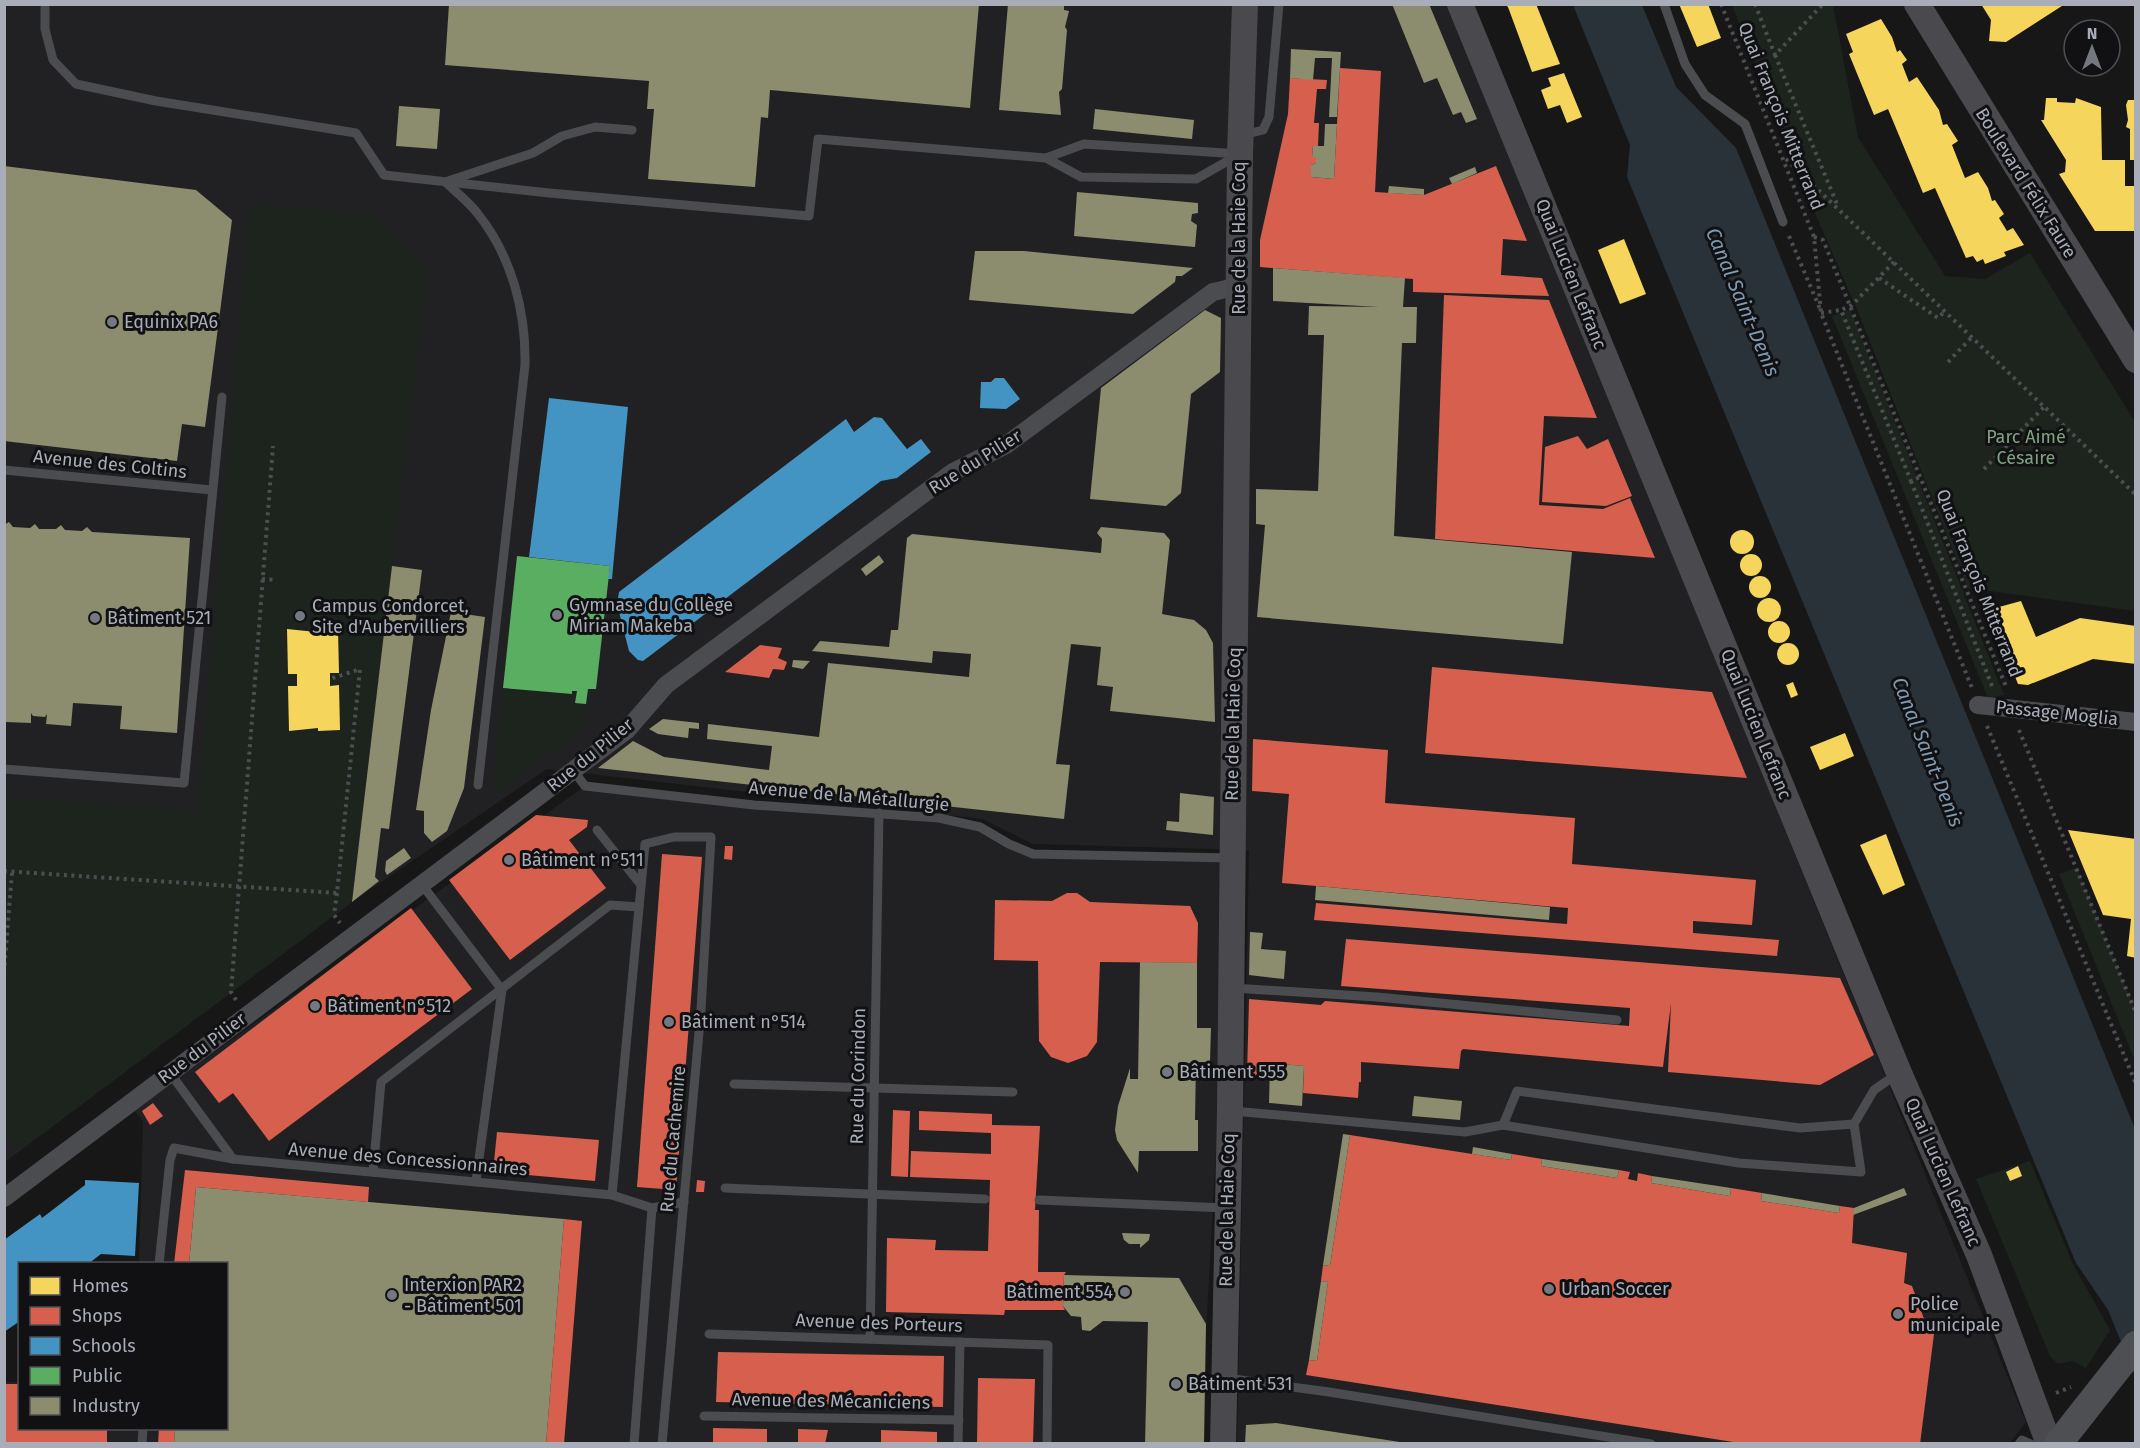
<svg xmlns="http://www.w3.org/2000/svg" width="2140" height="1448" viewBox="0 0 2140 1448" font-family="'Fira Sans',sans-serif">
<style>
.built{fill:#212123}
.green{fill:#1d241e;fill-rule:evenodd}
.water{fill:#2a3239}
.homes{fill:#f6d55c}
.shops{fill:#d6604d}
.schools{fill:#4393c3}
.public{fill:#5aae61}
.industry{fill:#8c8c6e}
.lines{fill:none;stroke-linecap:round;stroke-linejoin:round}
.path{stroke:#4d4e52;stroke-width:4;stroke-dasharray:3 4.5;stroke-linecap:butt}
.lane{stroke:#4b4c50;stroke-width:9}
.street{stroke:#4b4c50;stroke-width:18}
.secondary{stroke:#4a4a4e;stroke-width:26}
.primary{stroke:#4d4f52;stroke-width:28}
.poi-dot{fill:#757880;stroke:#111113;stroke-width:2}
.labels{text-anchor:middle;stroke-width:6;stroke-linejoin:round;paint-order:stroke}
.street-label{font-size:18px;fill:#a8adb8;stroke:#111113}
.poi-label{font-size:18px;fill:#a8adb8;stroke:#111113;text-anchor:start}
.park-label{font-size:18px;fill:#7fa381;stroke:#111113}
.water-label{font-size:20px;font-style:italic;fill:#7f9bb3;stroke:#111113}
</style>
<rect width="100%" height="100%" fill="#171717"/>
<g class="built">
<path d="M5,5h1444l577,1417 -17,22 -772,-1 12,-593 -216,-6 -50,-25 -436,-50 -195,133 -347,260z"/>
<path d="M585,786l354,32 41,9 53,27 199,4 -32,585h-1195l-1,-61h15l1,46h206v-164l-87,-1 4,-141 -9,-12z"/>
</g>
<g class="green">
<path d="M1732,5h101l25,132 87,139 40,3 45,-26 105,169v189l-167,-23 -110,-276 -60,-138z"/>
<path d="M250,204l119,11 58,56 -75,631 -331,248 -16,-15 -1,-338 194,14zM287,629l29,3v-3h22l1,44h-9v13h9l1,44 -22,-2 -29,3 8,-45v-12h-9z"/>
<path d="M1850,309l154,386 -16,3 -156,-382z"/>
<path d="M503,688l68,6 1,-3h5l-2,12 11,1 2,20 -95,72z"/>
<path d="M2077,868l58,142v51l-76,-187z"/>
<path d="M2030,1161l42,101 38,68 -24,38 -14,-7 -14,3 -8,-8 -74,-177z"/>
</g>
<path class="water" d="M1573,5h69l34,82 60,61 399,981v247l-27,-66 -32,-47 -449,-1086 3,-32z"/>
<g class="homes">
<path d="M1505,4h31l24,60 -28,8 -24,-65z"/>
<path d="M1679,4h29l13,34 -24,9z"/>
<path d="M1981,4h84l-59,38 -17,-1 2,-21z"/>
<path d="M1881,19l11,18 5,15 3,-2 7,10 -5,4 7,18 8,-5 22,33 4,15 4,-1 11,17 -6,4 13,33 13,-6 10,16 4,13 3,-1 9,14 -5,4 8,13 6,-3 11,17 -20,7 2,4 -21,8 -2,-5 -6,3 -4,-6 -7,2 -31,-70 -12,5 -35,-84 -14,6 -25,-61 4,-2 -7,-18z"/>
<path d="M1564,73l18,44 -15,6 -7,-18 -12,4 -7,-19 10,-4 -3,-8z"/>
<path d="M2046,98h11v4l18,1 1,-5 25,9 1,53h23v26h11l-1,45h-40l-36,-57 6,-2 1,-12 -25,-40h3z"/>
<path d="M2128,100h8v60h-6v-31l-4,-2 2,-7 -2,-15z"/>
<path d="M1624,239l22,55 -26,10 -22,-54z"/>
<circle cx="1742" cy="542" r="12"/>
<circle cx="1751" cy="565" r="11"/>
<circle cx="1760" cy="587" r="11"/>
<circle cx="1769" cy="610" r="12"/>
<path d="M2021,601l15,36 44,-19 56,8v38l-43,-5 -65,26 -10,-1 -30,-74z"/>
<circle cx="1779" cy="632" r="11"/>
<path d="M287,629l29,3v-3h22l1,44h-9v13l9,-1 1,45 -22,1v-3l-29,3 -1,-45h9v-12h-9z"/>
<circle cx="1788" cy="654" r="11"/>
<path d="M1793,682l5,13 -7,3 -5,-13z"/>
<path d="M1845,733l9,23 -34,14 -10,-23z"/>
<path d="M2068,830l68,9v119l-9,-2 4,-37 -28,-4z"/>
<path d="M1886,834l19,51 -22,10 -23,-50z"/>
<path d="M2018,1166l4,10 -12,5 -4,-9z"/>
</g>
<g class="shops">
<path d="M1340,68l41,3 -6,121 49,3 72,-29 31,75 -24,-2 -2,36 41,3 7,18 -136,-4v-13l-153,-12v-27l28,-126 2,-36 37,2 -1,9h-9l-3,34h5l-1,23h-5l-1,11h4v6l-5,2v12l23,2z"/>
<path d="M1444,295l105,5 48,118 -53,-2 -5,89 64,4 27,-11 25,60 -220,-19z"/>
<path d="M1578,436l9,13 21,-10 24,57 -26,10 -64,-4 3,-55z"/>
<path d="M760,645l22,3 -4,10 9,4 -3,8 -11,-1 -4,9 -44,-6z"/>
<path d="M1432,667l280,25 35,86 -322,-25z"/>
<path d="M1253,739l135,11 -3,53 190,15 -3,46 184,16 -4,45 -59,-4v12l86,7 -2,16 -463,-36 2,-17 251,21 1,-16 -286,-25 7,-89 -37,-3z"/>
<path d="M536,815l52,5 -1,7 -18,13 37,48 -96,72 -61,-80z"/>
<path d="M725,846h8l-1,14 -8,-1z"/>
<path d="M662,854l40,3 -26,333 -39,-3z"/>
<path d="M1067,893h10l13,9 100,4 8,17 -1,40 -97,-1 -3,80 -10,14 -19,7 -17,-6 -12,-16 -1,-80 -44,-1 1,-60 57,1z"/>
<path d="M411,908l61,81 -203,152 -36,-48 -14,10 -24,-31z"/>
<path d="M1346,939l494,39 34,77 -54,30 -152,-13 3,-69 -8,64 -200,-18 -2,2 -2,18 -98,-7v20h-2l-1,16 -55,-5 1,-27 -34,-3v14l-23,-1 2,-77 72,6 4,-4 304,25 1,-18 -289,-22z"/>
<path d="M153,1103l10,13 -13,9 -8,-14z"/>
<path d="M893,1110l17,1 -2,66 -17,-1z"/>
<path d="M919,1111l73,3v11l48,1 -5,84h4l-1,62h28l-2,3 -1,31 2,4h-60l-1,5 -118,-3 1,-74 49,2 -1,10 53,1 2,-71 -80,-3 1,-26 80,3v-21l-72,-3z"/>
<path d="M497,1132l102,8 -4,41 -102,-9z"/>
<path d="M1350,1135l161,25 1,-6 30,5 -1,7 76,12 2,-8 11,2 -2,7 9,2 1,-8 14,3 -1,7 79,13 1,-8 31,5 -1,8 78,12 1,-7 14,2 -2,35 55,10 -3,30 8,3 16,44 6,4 -14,110h-174l-440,-69 3,-15 8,1 11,-79 -7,-1 2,-16 7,1z"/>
<path d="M185,1170l184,17 -1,15 -172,-15 -7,77h-15z"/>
<path d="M697,1180l8,1 -1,11h-8z"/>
<path d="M564,1219l18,2 -18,223h-18z"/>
<path d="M718,1352l226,4 -1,51 -227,-5z"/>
<path d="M978,1378l57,1 -2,65h-56z"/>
<path d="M4,1384h16v44h87v16h-103z"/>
<path d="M159,1428h16l-1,16h-16z"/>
<path d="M713,1428l54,1v15h-54z"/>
<path d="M798,1429l30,1 -3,14h-27z"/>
<path d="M881,1430l56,2v12h-56z"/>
</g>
<g class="schools">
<path d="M995,378h9l16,21 -14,10 -26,-1 1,-26h10z"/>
<path d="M549,398l79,9 -16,172h-4l2,-13 -81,-9z"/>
<path d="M874,417l8,1 25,31 14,-10 10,13 -34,26 -16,3 -238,180 -5,-1 -9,-9 -12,-47 2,-12 227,-173 8,13z"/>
<path d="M85,1180l54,3 -4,73 -34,-2 -13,10h-68v57l-16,11v-92l36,-26 2,4 43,-33z"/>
</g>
<path class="public" d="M517,556l93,10 -14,123h-8l-2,15 -11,-1 2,-12h-5v3l-69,-6z"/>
<g class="industry">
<path d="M449,4h530l-9,104 -200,-18 -2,28 -7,-1 -6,70 -107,-8 6,-70h-7l2,-28 -204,-16z"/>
<path d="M1008,4h56v6l5,1 -4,16 2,3 -5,59 -3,3 2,23 -62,-5z"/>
<path d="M1392,4h37l48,115 -11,4 -5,-11 -8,3 -16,-37 -13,5z"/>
<path d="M1291,49l50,3 -4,65h-8l3,-59h-17l-2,22 -23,-2z"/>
<path d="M399,106l41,3 -3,40 -41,-3z"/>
<path d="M1095,109l99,11 -2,19 -99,-10z"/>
<path d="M1325,124h12l-3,55 -23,-2v-12l5,-2v-6h-4l1,-11h11z"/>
<path d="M4,166l192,24 36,30 -27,207 -23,-3 -5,37 -173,-20z"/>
<path d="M1475,167l2,6 -25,11 -3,-6z"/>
<path d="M1389,186l35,3v6l-36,-2z"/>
<path d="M1077,192l121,11v10l-6,1 -1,7 6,4 -2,22 -121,-11z"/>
<path d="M975,251h49l169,17 -11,8h-6l-1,6 -42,32 -164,-14z"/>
<path d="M1273,268l132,10 -2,29h14l-1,36h-14l-8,193 178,16 -9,92 -306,-27 8,-92 -9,-1v-35l62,2 6,-156h-16l1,-29 70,1 -106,-6z"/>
<path d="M1205,310l16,8 -1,54 -29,22 -10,99 -15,13 -76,-7 11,-111z"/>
<path d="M9,522l4,5 17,1 5,-4 4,5h17l5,-4 4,5 17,1 5,-4 5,5 98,6 -13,195 -57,-4 2,-23 -49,-3 -2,23 -25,-2 1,-10 -2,3 -12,-1 -2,-3v10l-26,-1 -1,-197z"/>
<path d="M1101,527l63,6 6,7 -8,74 32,6 12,10 7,13 2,79 -105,-11 3,-24 -16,-2 4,-38 -30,-3 -15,120 14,1 -6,54 -466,-51 35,-27 31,16 105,13 3,-24 -65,-7 1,-15 111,13 9,-74 141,14 2,-23 -38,-3 -1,12 -120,-12 8,-10 69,6 2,-17h7l9,-92 5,-4 189,19 1,-14 -5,-6z"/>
<path d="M879,555l5,7 -18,14 -5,-7z"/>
<path d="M392,566l30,4 -33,259 -8,-1 -6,49 4,4 -27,21z"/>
<path d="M451,612l34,5 -21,171 -17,43 -15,11 -8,-9v-22l-8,-1 15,-100z"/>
<path d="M793,660l17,1 -7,8 -11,-2z"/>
<path d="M663,719l36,4v6l-10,-1 -1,10 -30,-4 -9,-5z"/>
<path d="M1180,793l34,4 -1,38 -47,-5 1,-9 12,1z"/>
<path d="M404,848l7,10 -24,17 -2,-4 1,-10z"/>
<path d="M1316,886l234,21 -1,13 -234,-20z"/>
<path d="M1250,932l13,1 -2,16 25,2 -2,28 -35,-4z"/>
<path d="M1140,962l57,1v65h14l-1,34h-14l-1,58h3v31h-59l-1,22 -21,-33 -2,-10 3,-24 12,-38v11h8z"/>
<path d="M1270,1063l34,3 -2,40 -33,-3z"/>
<path d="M1414,1096l48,5 -2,19 -48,-4z"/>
<path d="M1343,1134l7,1 -20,131 -7,-1z"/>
<path d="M1473,1147l39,7 -1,6 -39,-6z"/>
<path d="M1542,1159l77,11 -2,8 -76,-12z"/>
<path d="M1652,1176l79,12 -1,8 -79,-13z"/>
<path d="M196,1187l368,32 -18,225h-372l1,-16h51v-164h-37z"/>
<path d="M1904,1188l3,7 -54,20 1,-7z"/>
<path d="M1762,1193l78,13 -1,7 -78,-12z"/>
<path d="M1122,1233l28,1 -1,6 -9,8v-4h-11l-5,-4z"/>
<path d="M1064,1275l115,3 27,46 -2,120h-59l3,-122 -45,-1 -13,10 -8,-1 -1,-13 -10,-1 -8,-10z"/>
<path d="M1321,1281l7,1 -11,79 -8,-1z"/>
<path d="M1276,1423l124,19v2h-155l1,-19z"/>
</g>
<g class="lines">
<g class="path">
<path d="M1721,4l93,233 7,76 151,375"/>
<path d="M1755,4l20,51 48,-51"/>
<path d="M1775,55l62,149"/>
<path d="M1786,159l350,336"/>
<path d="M1789,236l31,73"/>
<path d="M1814,237l9,3 184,449"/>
<path d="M1894,262l-42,43 -11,5 70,171 9,-4"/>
<path d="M1879,278l59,40 7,-7"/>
<path d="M1821,313l20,-3"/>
<path d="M1948,362l24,-25"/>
<path d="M1984,469l60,-62"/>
<path d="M1911,481l81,205"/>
<path d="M262,579l14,1"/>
<path d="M1987,726l149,358"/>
<path d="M2019,730l117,283"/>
<path d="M4,871l333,22 23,-224 -30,10"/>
<path d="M337,893l-3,22 6,8"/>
<path d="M4,973l8,-101"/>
<path d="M236,1000l-5,-8 42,-546"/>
<path d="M2056,1393l15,-6"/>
</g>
<g class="lane">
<path d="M45,4v25l8,31 23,24 80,17 200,32 28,42 165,18 260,23 9,-77 228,19"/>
<path d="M1664,4l21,60 20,31 40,29 38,98"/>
<path d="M1243,135l20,-5 6,-13 10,-113"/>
<path d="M1084,144l156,10 -44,25 -115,-2 -35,-19z"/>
<path d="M4,470l208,20"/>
<path d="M4,769l180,14 38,-386"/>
<path d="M573,770l12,16 169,19 185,13 41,9 29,17 24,10 199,4"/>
<path d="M478,785l47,-420c1,-54 -13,-108 -47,-151 -9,-12 -22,-22 -33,-32l88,-29 29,-17 33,-9 37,3"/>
<path d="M597,830l44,55"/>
<path d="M423,886l79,104 -26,191"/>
<path d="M1233,988l144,9 240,23"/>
<path d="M170,1073l63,86 379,36 40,13 32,-6"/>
<path d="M734,1084l279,8"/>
<path d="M1233,1111l232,21 38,-7 236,38 122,9 -7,-48 20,-34 23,-16"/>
<path d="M1503,1125l14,-34 283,37 54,-4"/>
<path d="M373,1172l8,-90 229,-177 29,2"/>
<path d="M725,1188l260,11"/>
<path d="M612,1195l33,-351 29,-7h37l-10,173 -39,434"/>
<path d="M1039,1200l187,8"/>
<path d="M159,1264l11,-104 4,-12 59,11"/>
<path d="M709,1334l339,11 -1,99"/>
<path d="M870,1339l9,-526"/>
<path d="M1226,1378l103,14 322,52"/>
<path d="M704,1416l255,4"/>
<path d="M142,1444l1,-16"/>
<path d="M634,1444l18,-236"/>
<path d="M958,1444l2,-102"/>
<path d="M2019,1444l3,-4 9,4"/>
</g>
<g class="street">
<path d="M1978,705l158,17"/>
<path d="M4,1198l623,-468 39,-45 287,-213 53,-27 207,-153 26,-6"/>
</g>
<g class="secondary">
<path d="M1460,4l439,1069 80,182 70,189"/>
<path d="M1917,4l219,356"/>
<path d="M1223,1444l7,-333 10,-957 5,-150"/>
</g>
<path class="primary" d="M2058,1444l78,-99"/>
</g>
<g class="poi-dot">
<circle cx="112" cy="322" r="6"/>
<circle cx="557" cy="615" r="6"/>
<circle cx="300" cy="616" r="6"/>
<circle cx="95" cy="618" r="6"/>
<circle cx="509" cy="860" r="6"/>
<circle cx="315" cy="1006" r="6"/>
<circle cx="669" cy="1022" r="6"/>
<circle cx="1167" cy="1072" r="6"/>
<circle cx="1549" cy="1289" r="6"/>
<circle cx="1125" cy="1292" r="6"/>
<circle cx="392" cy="1295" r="6"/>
<circle cx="1898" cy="1314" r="6"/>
<circle cx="1176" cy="1384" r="6"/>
</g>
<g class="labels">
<g class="street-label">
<text transform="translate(1781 116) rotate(68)" y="6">Quai François Mitterrand</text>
<text transform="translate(2026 183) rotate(58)" y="6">Boulevard Félix Faure</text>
<text transform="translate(1239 238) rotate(-90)" y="6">Rue de la Haie Coq</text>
<text transform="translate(1571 274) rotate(68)" y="6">Quai Lucien Lefranc</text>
<text transform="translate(975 462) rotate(-32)" y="6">Rue du Pilier</text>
<text transform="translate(110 464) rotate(6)" y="6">Avenue des Coltins</text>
<text transform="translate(1979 583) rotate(68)" y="6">Quai François Mitterrand</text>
<text transform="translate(2057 713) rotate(6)" y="6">Passage Moglia</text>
<text transform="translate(1233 724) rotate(-89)" y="6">Rue de la Haie Coq</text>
<text transform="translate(1756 724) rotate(68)" y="6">Quai Lucien Lefranc</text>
<text transform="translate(590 755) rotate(-39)" y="6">Rue du Pilier</text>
<text transform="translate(849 796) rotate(5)" y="6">Avenue de la Métallurgie</text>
<text transform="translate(202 1048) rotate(-37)" y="6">Rue du Pilier</text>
<text transform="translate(858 1076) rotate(-89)" y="6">Rue du Corindon</text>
<text transform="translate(673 1139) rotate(-85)" y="6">Rue du Cachemire</text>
<text transform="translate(408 1159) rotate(5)" y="6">Avenue des Concessionnaires</text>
<text transform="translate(1943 1172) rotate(66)" y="6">Quai Lucien Lefranc</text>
<text transform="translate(1227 1210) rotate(-89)" y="6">Rue de la Haie Coq</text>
<text transform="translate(879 1323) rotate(2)" y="6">Avenue des Porteurs</text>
<text transform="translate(831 1401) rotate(1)" y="6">Avenue des Mécaniciens</text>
</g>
<g class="poi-label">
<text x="124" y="328">Equinix PA6</text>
<text x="569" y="611">Gymnase du Collège<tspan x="569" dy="21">Miriam Makeba</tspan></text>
<text x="312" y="612">Campus Condorcet,<tspan x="312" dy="21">Site d'Aubervilliers</tspan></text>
<text x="107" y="624">Bâtiment 521</text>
<text x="521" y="866">Bâtiment n°511</text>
<text x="327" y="1012">Bâtiment n°512</text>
<text x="681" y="1028">Bâtiment n°514</text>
<text x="1179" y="1078">Bâtiment 555</text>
<text x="404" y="1291">Interxion PAR2<tspan x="404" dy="21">- Bâtiment 501</tspan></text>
<text x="1561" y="1295">Urban Soccer</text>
<text x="1113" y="1298" text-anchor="end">Bâtiment 554</text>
<text x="1910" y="1310">Police<tspan x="1910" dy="21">municipale</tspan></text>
<text x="1188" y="1390">Bâtiment 531</text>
</g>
<g class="park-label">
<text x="2026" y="443">Parc Aimé<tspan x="2026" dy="21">Césaire</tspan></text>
</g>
<g class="water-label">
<text transform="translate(1743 302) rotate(67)" y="7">Canal Saint-Denis</text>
<text transform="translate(1928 752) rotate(68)" y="7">Canal Saint-Denis</text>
</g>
</g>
<rect width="2140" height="1448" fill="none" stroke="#a8adb8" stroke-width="12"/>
<rect x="18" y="1262" width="210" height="168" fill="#111113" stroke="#4d4f55" stroke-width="1.5"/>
<rect x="30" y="1277" width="30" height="18" fill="#f6d55c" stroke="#4d4f55" stroke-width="1.5"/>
<text x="72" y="1292" font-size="18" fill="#a8adb8">Homes</text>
<rect x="30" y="1307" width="30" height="18" fill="#d6604d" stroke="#4d4f55" stroke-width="1.5"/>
<text x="72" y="1322" font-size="18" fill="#a8adb8">Shops</text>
<rect x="30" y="1337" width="30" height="18" fill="#4393c3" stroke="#4d4f55" stroke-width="1.5"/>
<text x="72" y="1352" font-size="18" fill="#a8adb8">Schools</text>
<rect x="30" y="1367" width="30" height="18" fill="#5aae61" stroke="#4d4f55" stroke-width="1.5"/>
<text x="72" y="1382" font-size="18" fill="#a8adb8">Public</text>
<rect x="30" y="1397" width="30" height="18" fill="#8c8c6e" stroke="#4d4f55" stroke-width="1.5"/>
<text x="72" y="1412" font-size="18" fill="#a8adb8">Industry</text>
<g transform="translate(2092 48)"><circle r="28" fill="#111113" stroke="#4d4f55" stroke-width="1.5"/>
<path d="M0-4.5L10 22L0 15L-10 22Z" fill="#757880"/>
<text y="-9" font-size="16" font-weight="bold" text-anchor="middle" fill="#a8adb8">N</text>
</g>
</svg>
